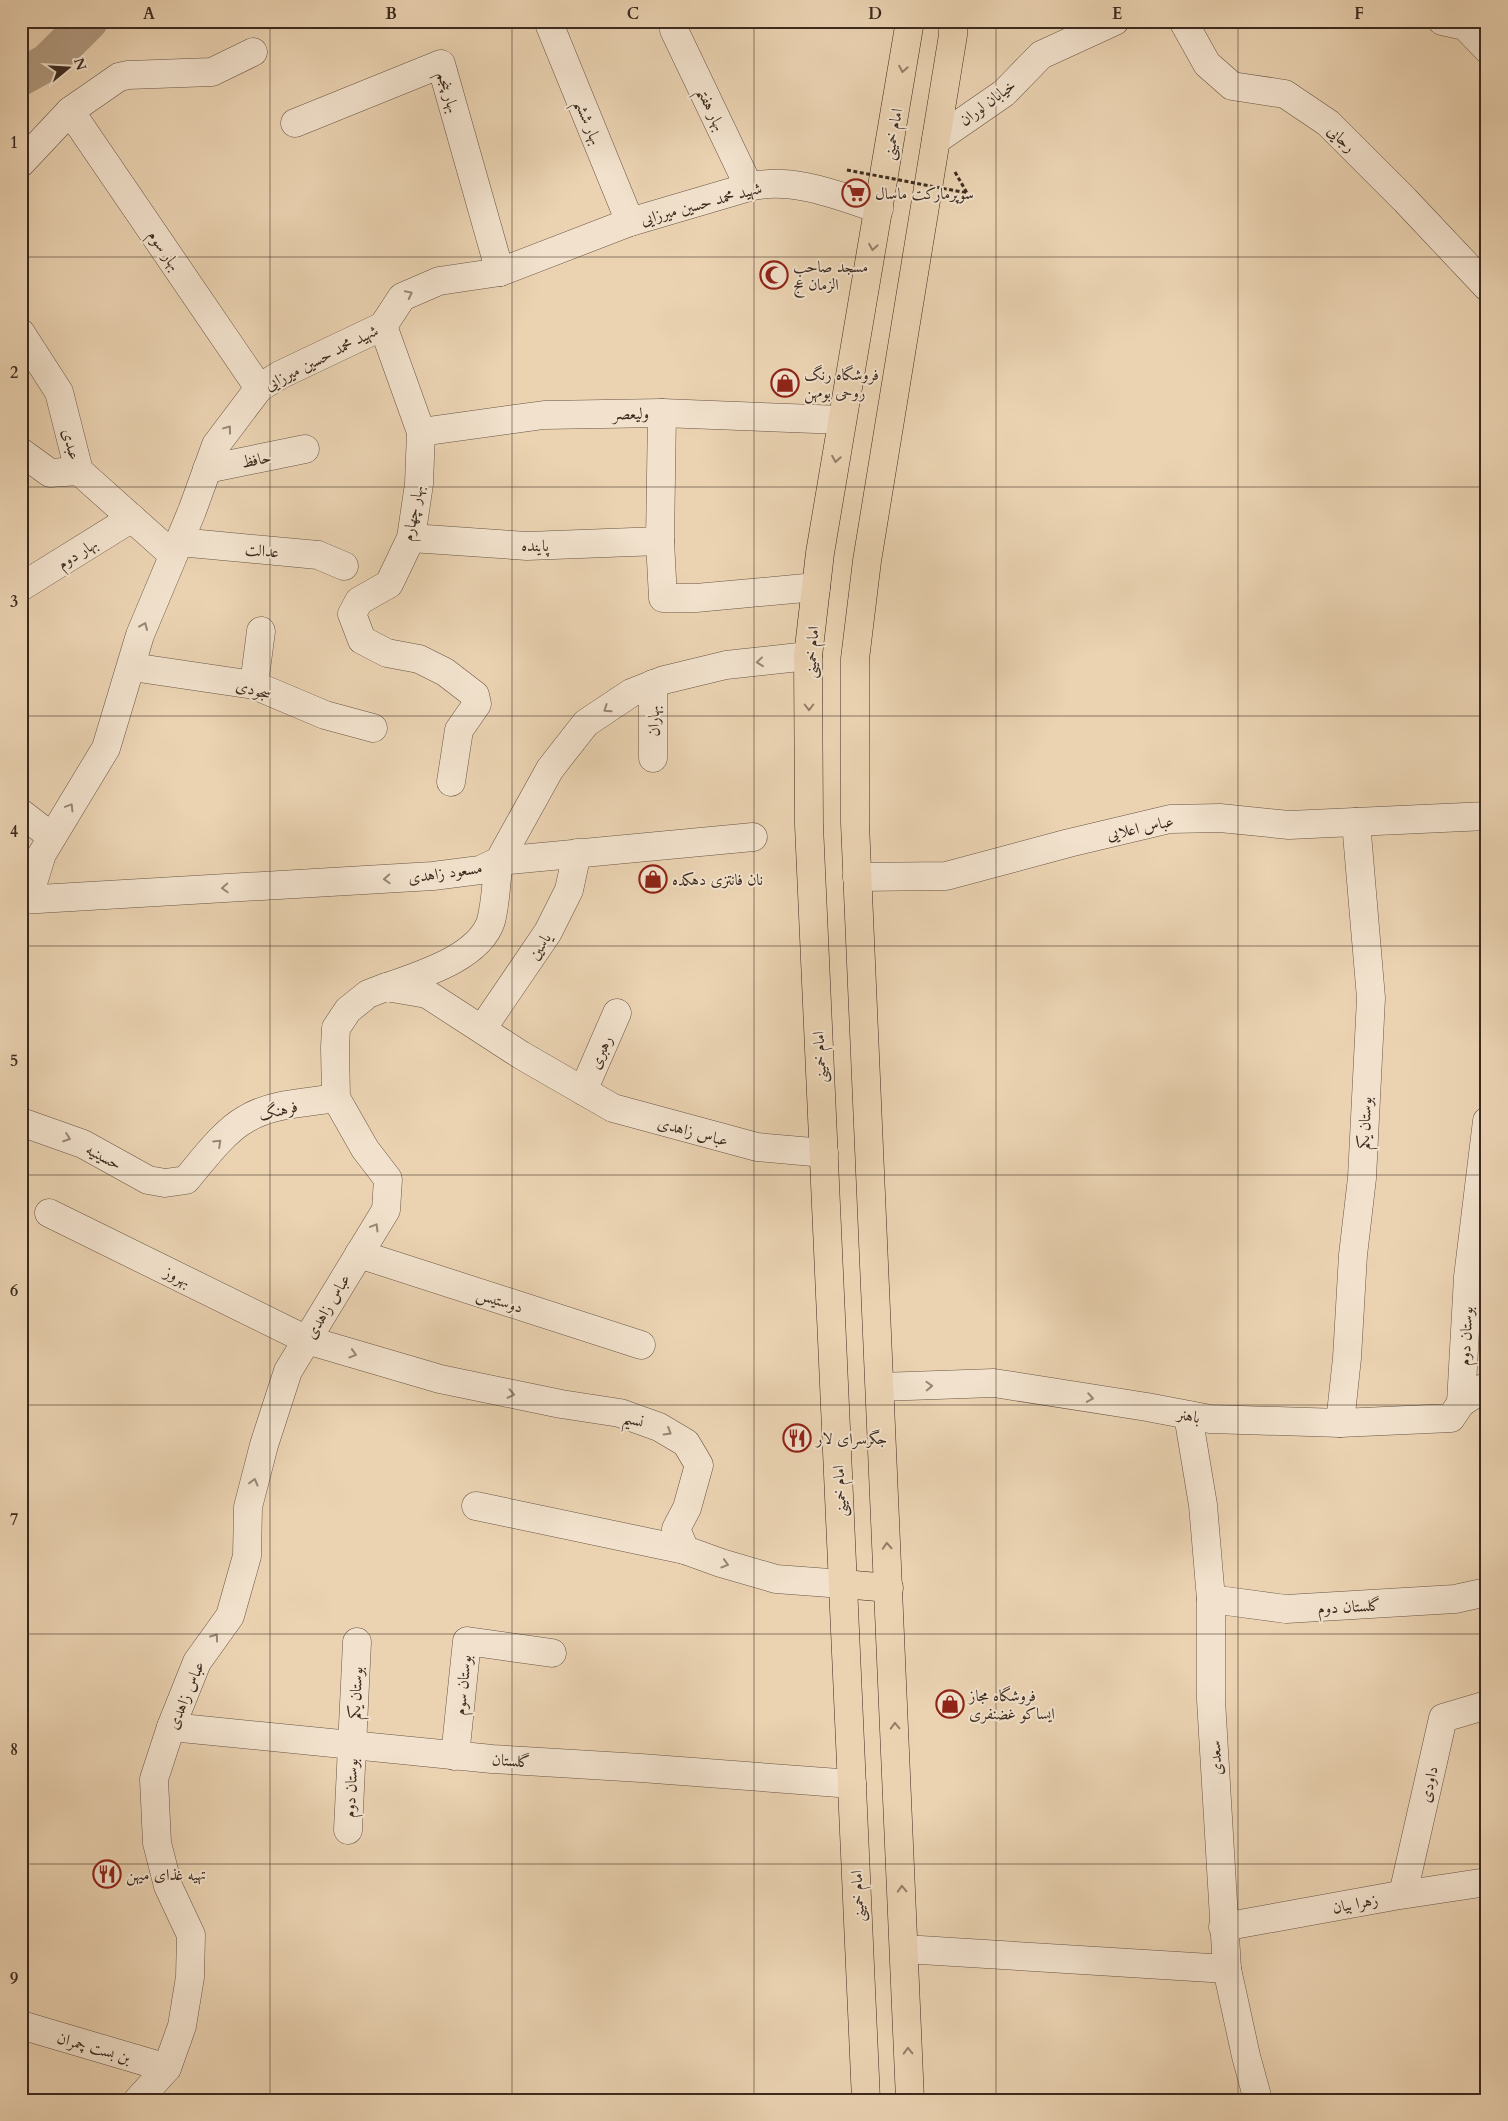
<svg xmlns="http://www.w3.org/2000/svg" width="1508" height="2121" viewBox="0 0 1508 2121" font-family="Cardo,Amiri,serif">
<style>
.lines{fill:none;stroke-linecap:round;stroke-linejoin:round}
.river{stroke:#b09a80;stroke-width:38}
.minor-casing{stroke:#685444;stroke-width:29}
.highway-casing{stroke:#3c2a1f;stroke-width:29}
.path{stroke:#3c2a1f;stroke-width:3;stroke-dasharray:4 2.5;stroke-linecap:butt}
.minor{stroke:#f2e2cd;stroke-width:28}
.highway{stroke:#ebd3b2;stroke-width:28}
.path-bridge{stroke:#3c2a1f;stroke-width:3;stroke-dasharray:4 2.5;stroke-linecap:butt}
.oneway{stroke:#947e68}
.oneway2{stroke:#978676}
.grid{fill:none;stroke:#3c2a1f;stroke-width:1;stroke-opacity:0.55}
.labels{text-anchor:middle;stroke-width:4;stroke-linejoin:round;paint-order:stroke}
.street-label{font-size:16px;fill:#3c2a1f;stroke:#f2e2cd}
.poi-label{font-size:16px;fill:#3c2a1f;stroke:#f2e2cd;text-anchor:start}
.neatline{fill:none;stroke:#3c2a1f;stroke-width:2}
.grid-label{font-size:16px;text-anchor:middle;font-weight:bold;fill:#3c2a1f}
</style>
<rect width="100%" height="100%" fill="#ebd3b2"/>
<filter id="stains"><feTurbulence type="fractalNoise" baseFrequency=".004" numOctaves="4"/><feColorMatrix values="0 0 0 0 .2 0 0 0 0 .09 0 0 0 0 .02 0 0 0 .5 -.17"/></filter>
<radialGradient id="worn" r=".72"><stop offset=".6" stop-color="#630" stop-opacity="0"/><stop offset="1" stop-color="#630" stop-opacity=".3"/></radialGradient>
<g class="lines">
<path class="river" d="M21,77l27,-15 41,-41"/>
<g class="minor-casing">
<g id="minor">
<path d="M548,21l82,201"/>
<path d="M1183,21l24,43 25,22 53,8 43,29 77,77 82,87"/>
<path d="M1442,21l23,5 22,23"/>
<path d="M674,30l75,157"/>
<path d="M70,111l189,277"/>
<path d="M295,123l146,-59 59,208"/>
<path d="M936,140l68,-47 37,-38 74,-34"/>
<path d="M21,163l49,-52 49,-34 9,-2 84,-3 41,-20"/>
<path d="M383,326l38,106 -2,52 -8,54 -22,46 -30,17 -7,13 10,26 25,13 32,6 26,13 30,23 2,9 -18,26 -8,52"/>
<path d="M21,333l38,59 20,79 94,84"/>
<path d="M662,413l-2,128 3,57h33l120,-11"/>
<path d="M421,432l123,-17 118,-2 180,7"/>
<path d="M21,452l29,21 29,-2"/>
<path d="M207,469l98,-20"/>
<path d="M411,538l116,8 133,-5"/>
<path d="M179,542l139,13 26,11"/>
<path d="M21,587l111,-69"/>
<path d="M132,667l122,18 71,30 48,13"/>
<path d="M653,684v74"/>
<path d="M254,685l7,-54"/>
<path d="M21,813l31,24"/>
<path d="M857,877l89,-1 123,-33 101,-24 50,-1 69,7 198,-9"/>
<path d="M28,899l14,-45 64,-106 34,-113 52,-124 24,-66 43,-57 21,-13 103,-49 19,-29 37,-16 61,-9 130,-50 119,-35c43,-11 90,9 130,22"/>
<path d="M21,900l412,-24 47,-6 19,-9 51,-92 36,-46 45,-30 33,-13 62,-15 82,-9"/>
<path d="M387,987c33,-12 92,-29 104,-66 5,-19 5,-41 8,-60l254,-24"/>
<path d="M482,1029l66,-97 21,-42 8,-37"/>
<path d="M583,1091l34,-78"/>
<path d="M21,1122l62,22 65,36 17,3 21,-3c16,-19 38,-49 60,-61 26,-16 60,-16 90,-21"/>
<path d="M49,1213l258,127 133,39 121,25 59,9 39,14 27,16 13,22 -12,43 -11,21 9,21 36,13 55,16 67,5"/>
<path d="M359,1254l282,91"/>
<path d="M880,1387l114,-4 153,24 63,12 130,4 111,-5 10,-15 26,-17"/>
<path d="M1461,1403l7,-126 19,-156"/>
<path d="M1188,1415l15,90 8,94v101l16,269 19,87 12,44"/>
<path d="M1340,1423l7,-65 6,-103 9,-77 9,-180 -15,-176"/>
<path d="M476,1506l209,44"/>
<path d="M1211,1599l75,10 169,-10 32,-7"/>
<path d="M171,1727l321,32 149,9 211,16"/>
<path d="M455,1756l12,-115 85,12"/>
<path d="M348,1830l9,-188"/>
<path d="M1403,1894l40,-176 44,-13"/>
<path d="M1223,1927l171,-31 93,-14"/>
<path d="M904,1949l323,20"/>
<path d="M21,2025l146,43"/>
<path d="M138,2100l29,-32 15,-42 8,-49 1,-42 -23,-49 -11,-43 -3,-64 17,-52 26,-65 33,-46 17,-60 1,-49 16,-62 24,-74 98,-161 2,-31 -23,-30 -29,-51 -1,-51 1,-19 12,-18 20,-16 18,-7 41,7 94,61 92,53 144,39 67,6"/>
</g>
</g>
<g class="highway-casing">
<g id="highway">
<path d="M843,1584l46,4"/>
<path d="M866,2100l-57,-1275 -1,-169 12,-103 90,-532"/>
<path d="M910,2100l-55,-1277v-164l12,-98 86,-526v-14"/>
</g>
</g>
<path class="path" d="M955,172l12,21"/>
<use href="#minor" class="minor"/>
<use href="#highway" class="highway"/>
<path class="path-bridge" d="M847,170l120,23"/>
</g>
<defs><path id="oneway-chevron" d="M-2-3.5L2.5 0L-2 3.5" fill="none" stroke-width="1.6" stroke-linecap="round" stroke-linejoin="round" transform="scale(1.25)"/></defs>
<g class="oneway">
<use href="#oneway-chevron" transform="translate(903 69) rotate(100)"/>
<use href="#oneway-chevron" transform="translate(873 247) rotate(100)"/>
<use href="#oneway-chevron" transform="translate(836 459) rotate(99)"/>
<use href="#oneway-chevron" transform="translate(809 707) rotate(90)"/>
<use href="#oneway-chevron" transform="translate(887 1546) rotate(-93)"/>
<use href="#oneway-chevron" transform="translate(895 1726) rotate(-92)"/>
<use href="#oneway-chevron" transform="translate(902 1889) rotate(-92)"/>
<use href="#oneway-chevron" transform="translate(908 2051) rotate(-92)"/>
</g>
<g class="oneway2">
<use href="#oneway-chevron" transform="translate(409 294) rotate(-26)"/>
<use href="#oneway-chevron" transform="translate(228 429) rotate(-53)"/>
<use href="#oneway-chevron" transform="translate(144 626) rotate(-67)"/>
<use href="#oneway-chevron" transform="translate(760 662) rotate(174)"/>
<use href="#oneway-chevron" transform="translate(607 709) rotate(146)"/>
<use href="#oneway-chevron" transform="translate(70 807) rotate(-59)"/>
<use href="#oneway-chevron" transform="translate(387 879) rotate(177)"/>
<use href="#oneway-chevron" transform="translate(225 888) rotate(177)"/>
<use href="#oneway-chevron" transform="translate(67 1138) rotate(20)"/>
<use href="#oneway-chevron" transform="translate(218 1143) rotate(-43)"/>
<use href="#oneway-chevron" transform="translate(375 1227) rotate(-59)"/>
<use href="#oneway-chevron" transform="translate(353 1354) rotate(17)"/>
<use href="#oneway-chevron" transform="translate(929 1386) rotate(-2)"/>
<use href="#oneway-chevron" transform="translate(511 1394) rotate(12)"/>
<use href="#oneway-chevron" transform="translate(1090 1398) rotate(9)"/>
<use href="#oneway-chevron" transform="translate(668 1432) rotate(31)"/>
<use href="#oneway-chevron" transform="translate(254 1482) rotate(-75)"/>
<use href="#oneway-chevron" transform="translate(725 1564) rotate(17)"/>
<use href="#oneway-chevron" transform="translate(215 1637) rotate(-54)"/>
</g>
<path class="grid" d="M270,21v2079M512,21v2079M754,21v2079M996,21v2079M1238,21v2079M21,257h1466M21,487h1466M21,716h1466M21,946h1466M21,1175h1466M21,1405h1466M21,1634h1466M21,1864h1466"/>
<defs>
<g id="supermarket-ring" transform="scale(1.4375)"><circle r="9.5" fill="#f2e2cd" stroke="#8f2418" stroke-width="1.5"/><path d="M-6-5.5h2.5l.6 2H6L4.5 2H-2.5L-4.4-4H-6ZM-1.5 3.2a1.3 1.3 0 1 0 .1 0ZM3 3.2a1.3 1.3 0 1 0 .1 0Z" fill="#8f2418"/></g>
<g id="mosque-ring" transform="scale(1.4375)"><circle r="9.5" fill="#f2e2cd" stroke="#8f2418" stroke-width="1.5"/><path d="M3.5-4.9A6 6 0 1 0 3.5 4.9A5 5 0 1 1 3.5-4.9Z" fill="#8f2418"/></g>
<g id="shop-ring" transform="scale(1.4375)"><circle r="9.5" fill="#f2e2cd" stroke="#8f2418" stroke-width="1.5"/><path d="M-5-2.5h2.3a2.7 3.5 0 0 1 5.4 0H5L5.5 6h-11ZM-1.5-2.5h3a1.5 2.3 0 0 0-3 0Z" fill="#8f2418"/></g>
<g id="restaurant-ring" transform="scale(1.4375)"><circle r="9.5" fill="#f2e2cd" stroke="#8f2418" stroke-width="1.5"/><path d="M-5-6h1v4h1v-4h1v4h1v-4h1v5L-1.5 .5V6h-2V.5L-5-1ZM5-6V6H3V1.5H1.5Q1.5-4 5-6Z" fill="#8f2418"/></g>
</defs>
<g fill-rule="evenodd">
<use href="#supermarket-ring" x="856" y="193"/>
<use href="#mosque-ring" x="774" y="275"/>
<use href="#shop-ring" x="785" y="383"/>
<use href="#shop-ring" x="653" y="879"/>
<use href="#restaurant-ring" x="797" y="1438"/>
<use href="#shop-ring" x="950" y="1704"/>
<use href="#restaurant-ring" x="107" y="1874"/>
</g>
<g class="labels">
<g class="street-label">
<text transform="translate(449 92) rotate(74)" y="6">بهار پنجم</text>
<text transform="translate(987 102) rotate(-37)" y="6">خیابان لوران</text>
<text transform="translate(712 109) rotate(65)" y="6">بهار هفتم</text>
<text transform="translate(589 122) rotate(68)" y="6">بهار ششم</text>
<text transform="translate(892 134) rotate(-80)" y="6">امام خمینی</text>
<text transform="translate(1342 138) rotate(44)" y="6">رجایی</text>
<text transform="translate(701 203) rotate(-15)" y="6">شهید محمد حسین میرزایی</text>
<text transform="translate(165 250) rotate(56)" y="6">بهار سوم</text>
<text transform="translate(321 357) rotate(-27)" y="6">شهید محمد حسین میرزایی</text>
<text transform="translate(631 413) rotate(-1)" y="6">ولیعصر</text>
<text transform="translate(72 444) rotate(76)" y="6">عبدی</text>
<text transform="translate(256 459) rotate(-12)" y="6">حافظ</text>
<text transform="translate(412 513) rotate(-79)" y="6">بهار چهارم</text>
<text x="535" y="551">پاینده</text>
<text transform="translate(262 550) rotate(5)" y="6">عدالت</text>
<text transform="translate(77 553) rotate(-32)" y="6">بهار دوم</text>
<text transform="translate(811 652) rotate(-86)" y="6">امام خمینی</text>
<text transform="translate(254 689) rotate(16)" y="6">سجودی</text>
<text transform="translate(653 721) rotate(-91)" y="6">بهاران</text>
<text transform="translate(1140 827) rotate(-12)" y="6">عباس اعلایی</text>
<text transform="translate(445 872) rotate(-8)" y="6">مسعود زاهدی</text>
<text transform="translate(539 946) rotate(-58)" y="6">یاسین</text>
<text transform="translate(600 1052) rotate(-66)" y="6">رهبری</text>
<text transform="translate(819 1057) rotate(-93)" y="6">امام خمینی</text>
<text transform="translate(278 1110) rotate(-14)" y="6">فرهنگ</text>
<text transform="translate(1364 1123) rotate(-87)" y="6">بوستان یکم</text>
<text transform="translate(693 1131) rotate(15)" y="6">عباس زاهدی</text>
<text transform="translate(104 1156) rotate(28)" y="6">حسینیه</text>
<text transform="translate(178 1276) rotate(26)" y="6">بهروز</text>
<text transform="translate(500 1300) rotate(18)" y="6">دوستیس</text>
<text transform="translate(327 1306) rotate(-59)" y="6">عباس زاهدی</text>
<text transform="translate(1465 1336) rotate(-87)" y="6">بوستان دوم</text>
<text transform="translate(1189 1415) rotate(11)" y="6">باهنر</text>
<text transform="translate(634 1419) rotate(18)" y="6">نسیم</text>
<text transform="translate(839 1491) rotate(-93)" y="6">امام خمینی</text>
<text transform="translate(1349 1606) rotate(-3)" y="6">گلستان دوم</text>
<text transform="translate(462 1685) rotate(-84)" y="6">بوستان سوم</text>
<text transform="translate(355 1693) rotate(-87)" y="6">بوستان یکم</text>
<text transform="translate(185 1695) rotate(-67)" y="6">عباس زاهدی</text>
<text transform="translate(1215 1758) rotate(-94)" y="6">سعدی</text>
<text transform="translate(511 1760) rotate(4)" y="6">گلستان</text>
<text transform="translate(1428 1784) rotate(-77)" y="6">داودی</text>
<text transform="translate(350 1788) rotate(-87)" y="6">بوستان دوم</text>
<text transform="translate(857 1896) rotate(-93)" y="6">امام خمینی</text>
<text transform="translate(1355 1903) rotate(-11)" y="6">زهرا بیان</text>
<text transform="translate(94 2047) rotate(16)" y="6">بن بست چمران</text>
</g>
<g class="poi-label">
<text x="875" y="199">سوپرمارکت ماسال</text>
<text x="793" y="272">مسجد صاحب<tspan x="793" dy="18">الزمان عج</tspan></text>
<text x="804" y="380">فروشگاه رنگ<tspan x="804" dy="18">روحی بومهن</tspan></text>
<text x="672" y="885">نان فانتزی دهکده</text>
<text x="816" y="1444">جگرسرای لار</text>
<text x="969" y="1701">فروشگاه مجاز<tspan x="969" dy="18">ایساکو غضنفری</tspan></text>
<text x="126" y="1880">تهیه غذای میهن</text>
</g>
</g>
<rect width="1508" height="2121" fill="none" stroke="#ebd3b2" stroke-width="55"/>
<g transform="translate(68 68) rotate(72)" stroke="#f2e2cd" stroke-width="4" paint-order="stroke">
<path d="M0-4L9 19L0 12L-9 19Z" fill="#3c2a1f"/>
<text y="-8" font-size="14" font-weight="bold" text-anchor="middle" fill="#3c2a1f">N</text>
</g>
<rect x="28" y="28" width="1452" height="2066" class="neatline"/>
<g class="grid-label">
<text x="149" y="19">A</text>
<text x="391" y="19">B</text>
<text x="633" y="19">C</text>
<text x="875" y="19">D</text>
<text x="1117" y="19">E</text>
<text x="1359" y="19">F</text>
<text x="14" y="148">1</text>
<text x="14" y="378">2</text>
<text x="14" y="607">3</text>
<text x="14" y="837">4</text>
<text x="14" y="1066">5</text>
<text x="14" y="1296">6</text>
<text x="14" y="1525">7</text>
<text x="14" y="1755">8</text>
<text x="14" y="1984">9</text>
</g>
<rect width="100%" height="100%" filter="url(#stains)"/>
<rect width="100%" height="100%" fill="url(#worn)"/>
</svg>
